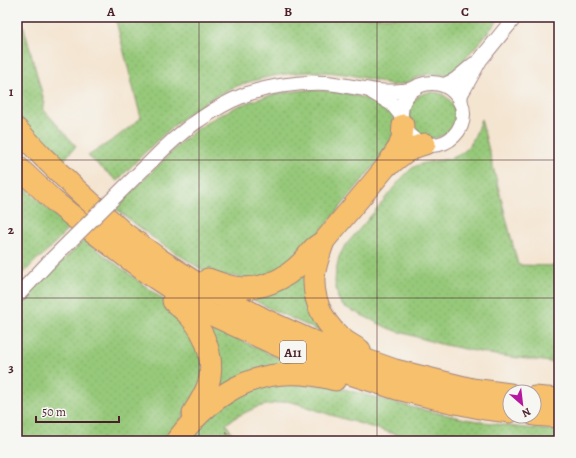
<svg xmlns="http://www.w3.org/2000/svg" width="576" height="458" viewBox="0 0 576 458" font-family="Alegreya,serif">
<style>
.green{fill:url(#green-dots);stroke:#707452}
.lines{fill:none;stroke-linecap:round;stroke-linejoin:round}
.minor-casing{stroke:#9f827e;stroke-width:16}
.highway-casing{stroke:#9f827e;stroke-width:23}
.path{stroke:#9f827e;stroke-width:2;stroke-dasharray:3 3;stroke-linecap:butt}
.minor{stroke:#fff;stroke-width:14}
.highway{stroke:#f7c06c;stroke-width:21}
.minor-bridge-casing{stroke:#9f827e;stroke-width:16;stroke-linecap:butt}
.minor-bridge{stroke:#fff;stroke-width:14}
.grid{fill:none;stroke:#4a1f2b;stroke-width:1;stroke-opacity:0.55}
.labels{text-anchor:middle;stroke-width:4;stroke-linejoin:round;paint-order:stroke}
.shield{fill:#f6f6f2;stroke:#7e6067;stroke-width:1}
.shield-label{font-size:13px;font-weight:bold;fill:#4a1f2b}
.neatline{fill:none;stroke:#4a1f2b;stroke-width:1.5}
.grid-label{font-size:13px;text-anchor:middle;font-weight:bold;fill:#4a1f2b}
</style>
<defs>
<pattern id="green-dots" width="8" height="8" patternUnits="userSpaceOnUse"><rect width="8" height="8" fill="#97c97a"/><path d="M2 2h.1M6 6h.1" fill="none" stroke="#84ac6a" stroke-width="1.8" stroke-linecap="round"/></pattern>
</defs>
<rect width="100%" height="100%" fill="#f6f6f2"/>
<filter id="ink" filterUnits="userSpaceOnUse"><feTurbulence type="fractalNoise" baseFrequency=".025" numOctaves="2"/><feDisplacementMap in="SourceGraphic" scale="8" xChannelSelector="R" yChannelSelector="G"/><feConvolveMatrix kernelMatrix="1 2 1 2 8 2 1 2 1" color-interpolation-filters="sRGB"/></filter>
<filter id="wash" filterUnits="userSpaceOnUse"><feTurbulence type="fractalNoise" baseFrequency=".012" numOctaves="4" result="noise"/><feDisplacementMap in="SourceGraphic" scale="16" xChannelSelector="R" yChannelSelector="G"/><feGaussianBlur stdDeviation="0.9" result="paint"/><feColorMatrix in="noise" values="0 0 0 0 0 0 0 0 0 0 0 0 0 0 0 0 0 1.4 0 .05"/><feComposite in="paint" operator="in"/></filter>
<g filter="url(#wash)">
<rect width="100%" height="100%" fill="#f4e5d1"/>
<g class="green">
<path d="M17,17h4l24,87 -3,4 34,38 -14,16 -17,-14 -28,-31z"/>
<path d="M115,17h386l-44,51c-13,12 -13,4 -28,6 -13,1 -22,13 -37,11 -4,0 -9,-2 -14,-4 -9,-2 -18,-4 -27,-6 -34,-6 -68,-3 -102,7 -54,16 -94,60 -132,99l-29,-25 29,-19 24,-19z"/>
<path d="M307,90l24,1 18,3 34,9 13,16v20l-88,108 -42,33 -57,-6 -49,-31 -44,-34c16,-17 32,-34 49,-50 10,-11 21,-22 34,-31 32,-23 69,-35 108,-38z"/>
<circle cx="432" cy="115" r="23"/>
<path d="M481,119l37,146 41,1v97l-64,-8 -55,-11 -50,-15 -47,-23 -5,-8 -3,-16 1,-12 3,-13 5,-10c14,-16 27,-31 40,-47 8,-10 16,-21 26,-30 7,-6 17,-8 26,-9 31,-3 36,-16 45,-42z"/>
<path d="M17,179l19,19 33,30 -27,28 -5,3 -20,21z"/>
<path d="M84,240l84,63 34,42v42l-35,54h-150v-135z"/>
<path d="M310,263l18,72 -55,-25 -29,-15z"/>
<path d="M203,322l94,45 -87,28z"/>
<path d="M267,382l66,4 78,21 55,12 50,8 43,4v10h-137l-24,-6 -67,-20 -32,-11 -12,-3 -30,6 -21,10 -10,7 11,17h-52l23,-28z"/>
</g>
</g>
<g filter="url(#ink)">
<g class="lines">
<g class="minor-casing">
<g id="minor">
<circle cx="432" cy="114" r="31"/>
<path d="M444,85l11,-5 19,-16"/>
<path d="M372,92l20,12 9,11"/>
<path d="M460,102l1,-8 3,-5 16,-29 35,-43"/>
<path d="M136,176c20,-19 40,-41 63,-56 13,-9 28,-18 43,-24 25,-10 57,-14 84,-13 25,2 50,11 75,8 5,0 10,-2 15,-3"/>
<path d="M17,296l32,-34"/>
</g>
</g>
<g class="highway-casing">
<g id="highway">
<path d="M17,129l25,27 33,32 48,44 38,28 34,22 31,17 42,22 42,19 85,30 77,19 38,5"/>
<path d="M392,163c11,-9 19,-16 33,-19"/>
<path d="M17,166l37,35 26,21 67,51 63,41 82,38 42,17 63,20 54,13 34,7 25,3"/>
<path d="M324,241c-4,12 -9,24 -10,37 -1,25 12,50 33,64 4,3 9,5 13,8"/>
<path d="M208,279c9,3 18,7 27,8 25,4 50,-7 67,-25 4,-4 8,-10 12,-14 3,-3 7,-5 10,-7l61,-73 14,-21 3,-9 1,-13"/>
<path d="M173,301c6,6 13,11 18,17 14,15 22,38 19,58 -1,12 -11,27 -17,37"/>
<path d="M534,397l25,2"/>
<path d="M534,415l25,2"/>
<path d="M176,441c41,-54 90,-80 159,-61"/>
</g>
</g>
<path class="path" d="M226,432l6,9"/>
<use href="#minor" class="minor"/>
<use href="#highway" class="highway"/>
<g class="minor-bridge-casing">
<path id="minor-bridge" d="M49,262l87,-86"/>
</g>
<use href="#minor-bridge" class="minor-bridge"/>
</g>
</g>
<path class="grid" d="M199,17v424M377,17v424M17,160h542M17,298h542"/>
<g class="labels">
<rect class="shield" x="280" y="341" width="26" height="22" rx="3"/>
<g class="shield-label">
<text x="293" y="357">A11</text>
</g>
</g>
<rect width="576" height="458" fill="none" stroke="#f6f6f2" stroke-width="44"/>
<g transform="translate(522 404) rotate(152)"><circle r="19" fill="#f6f6f2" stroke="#b1a0a2"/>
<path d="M0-3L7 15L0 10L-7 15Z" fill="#b5179e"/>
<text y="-6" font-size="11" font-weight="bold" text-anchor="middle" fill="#4a1f2b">N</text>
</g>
<path d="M36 416v6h83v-6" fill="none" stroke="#4a1f2b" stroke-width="2"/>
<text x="42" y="416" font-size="12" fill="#4a1f2b" stroke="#f6f6f2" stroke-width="3" paint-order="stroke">50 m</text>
<rect x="22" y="22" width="532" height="414" class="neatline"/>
<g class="grid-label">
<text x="111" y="16">A</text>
<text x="288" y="16">B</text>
<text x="465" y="16">C</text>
<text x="11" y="96">1</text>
<text x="11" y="234">2</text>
<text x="11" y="372">3</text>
</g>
</svg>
